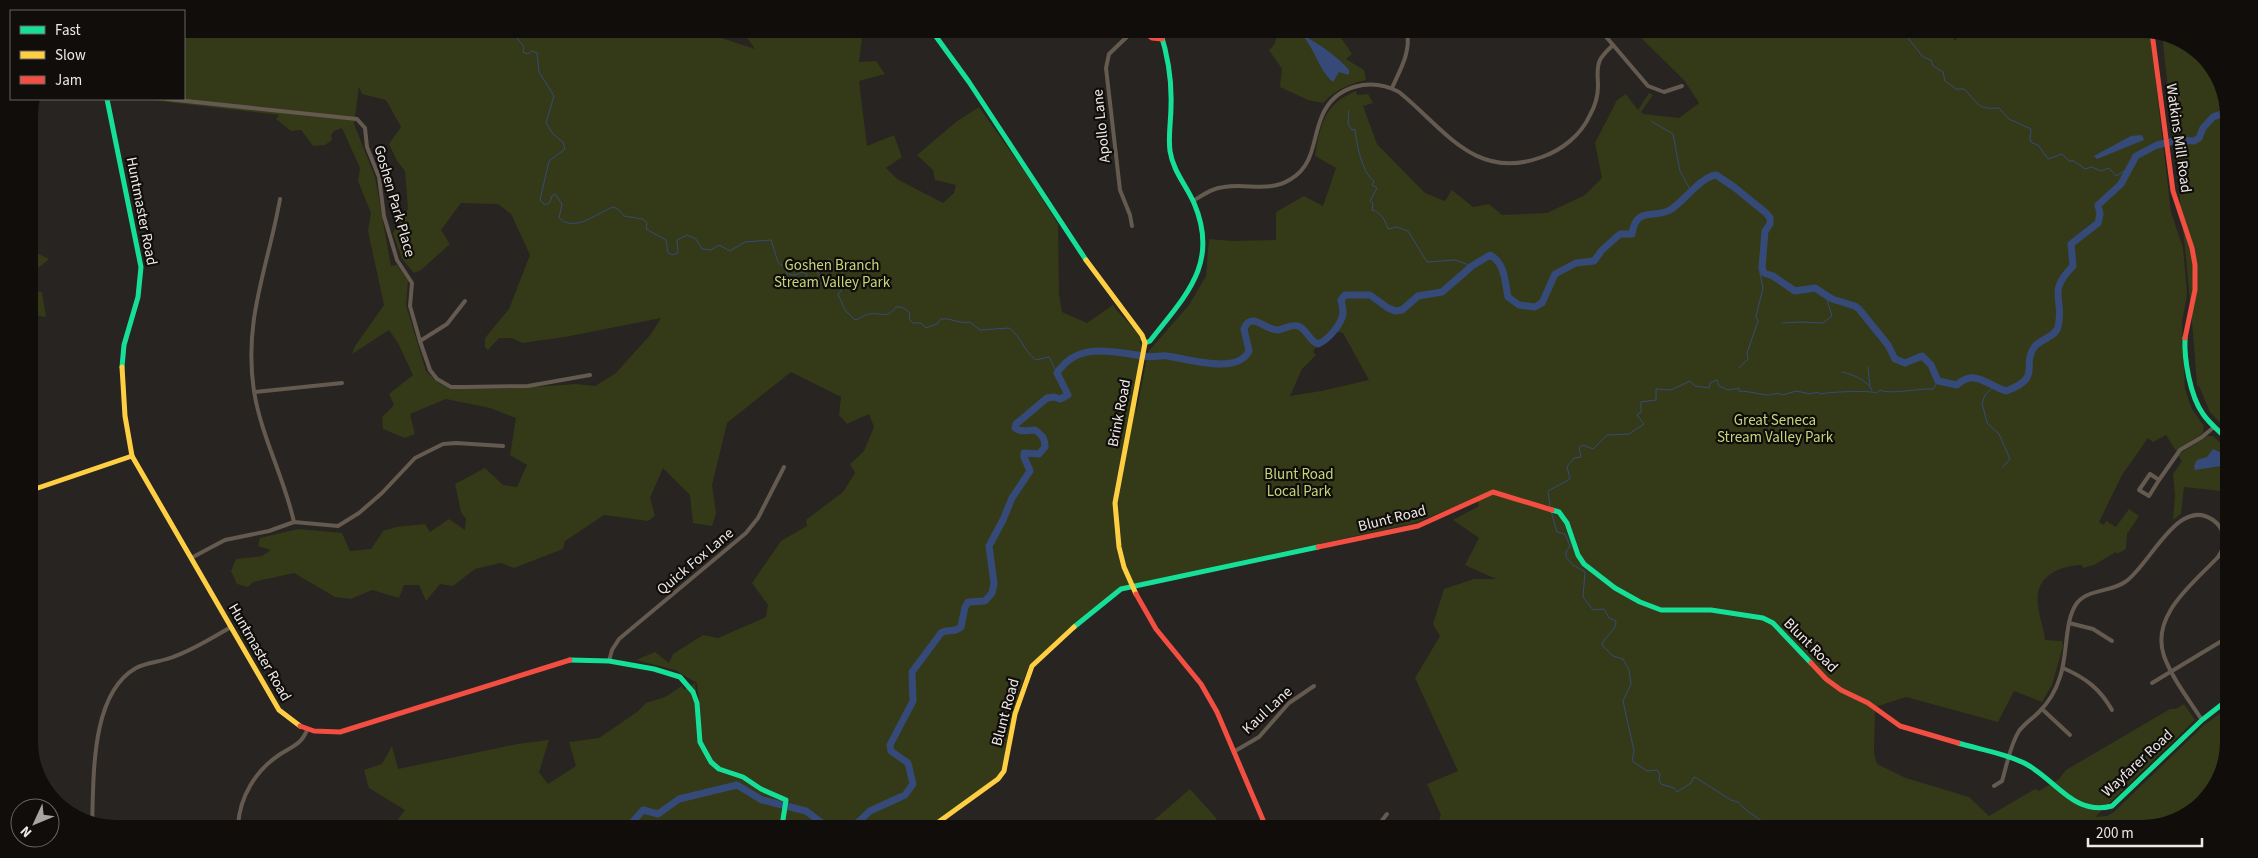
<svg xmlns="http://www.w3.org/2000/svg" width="2258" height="858" viewBox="0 0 2258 858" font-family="'Source Sans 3',sans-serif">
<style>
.green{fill:#343a17;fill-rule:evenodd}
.water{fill:#364a79}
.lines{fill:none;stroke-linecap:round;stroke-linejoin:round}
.stream{stroke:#364a79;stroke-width:1}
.river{stroke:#364a79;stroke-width:7}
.street{stroke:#655a50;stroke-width:4}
.fast{stroke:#16e098;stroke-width:5}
.slow{stroke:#ffcf43;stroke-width:5}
.jam{stroke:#f24e42;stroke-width:5}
.labels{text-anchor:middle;stroke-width:4.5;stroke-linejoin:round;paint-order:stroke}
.street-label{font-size:15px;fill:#ece9e6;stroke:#100d0b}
.park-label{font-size:15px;fill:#c5d77a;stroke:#100d0b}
</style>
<rect width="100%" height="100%" fill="#272421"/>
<g class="green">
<path d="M184,29l513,1 58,19 -7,-10 -12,-9h127l-4,32 17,-1 9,13 -26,7 8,65 27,-11 8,22 -16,11 11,11 46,24 11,-10 2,-8 -21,-5 -2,-10 -16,-15 39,-33 23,-15 46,65 33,52 1,69 3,19 25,11 26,-18c7,11 26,25 28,35l-2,3h5l-5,15 -3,56 12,-62 41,-47 17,-29 3,-37 24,2 43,-1v-28l28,-16 19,10 13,-38 -21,-12c6,-32 8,-51 41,-65l1,4 11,-1 5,9 -10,3 14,38 48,49 20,8 7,-11 21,17 16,-3 13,11 45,-2 38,-18 17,-17 -7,-35 22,-43 9,-6 12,16 11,-17 4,2 -12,17 2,2 36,4 20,-15 -15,-23 -49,-48 315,1 5,8 5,-8h190l21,179 12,36 2,22 2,25 -5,27 3,67 7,20 12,17 -1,7 -27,18 -10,-16 -13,7 -5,-4 -26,37 -23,47 5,3 2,-4 10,6 13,-18 10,7 -12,18 -1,15 -9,5 -1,-2 -22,13 -11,3 -2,-3c-23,1 -47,12 -43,40 1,12 6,23 7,35l17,1 1,5 -11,39 -10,17 -28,-11 -16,31 -92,-25 -31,10 -1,46 3,11 29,14 63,19 20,19 46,-27 4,2 20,-12 7,-9 104,-61h6l8,-5 11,16 -100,97 12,-1 7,-4 90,-87 21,-15v60l-30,41 -53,18 -706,-1 5,-13 -14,-31 31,-13 -43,-93 25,-42 -7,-12 11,-35 30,-10h22l-31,-14 14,-27 -26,-18 26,-14 -3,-8 -61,25 -295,64 -57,48 -34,31 -10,25 -17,77 -6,10 -64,48 -540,-1 4,-3 9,-12 -36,-22 -5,-18 18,-6 10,-18 6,23 119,-25 32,-4 -10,32 9,12 28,-18 -7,-24 30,-4 38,-26 9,-9 19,-6 17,-11 2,4 11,-7 3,27h2l-3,-27 -22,-13 -39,-10 19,-8 14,11 4,-9 30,-19 15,3 48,-21 2,-12 -16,-22 29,-42 26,-15 -1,-6 37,-28 12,-19 -5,-9 14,-13 10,-24 -5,-13 -22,10 -8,-9 2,-18 -50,-25 -64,51 -15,62 4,28 -4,13 -19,-3 -3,-28 -27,-27 -13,30 5,18 -7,5 -44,-6 -39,26 -2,8 -49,19 -13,-5 -26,6 -22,17 -13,-2 -14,17 -7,-16h-15l-5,13 -27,-8 -21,9 -16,-2 -41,-24 -41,9 -5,5 -11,-3 -6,-13 5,-12 26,-3 9,-6 -13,-4 2,-8 38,-9 44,4 8,18 21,-2 12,-18 13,-4 29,-3 5,8 19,-13 16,11 1,-11 -5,-7 -6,-28 30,-16 18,17 14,2 10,-22 -17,-10 6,-37 -26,-10 -44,-9 -36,15 5,20 -10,4 -22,-9 -1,-12 12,-12 -5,-11 24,-19 -15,-32 -9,-13 -37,24 3,-8 29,-41 -16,-74 3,-18 -13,-32 2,-13 -18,-40 -8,3 -3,4 1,5 -7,5 -12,1 -12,-16 -10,1 -15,-12 3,-4 -138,-16h43zM359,87l3,7 24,6 15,27 -12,17 8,17 8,10 3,38 -15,24 9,26 12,14 7,-3 29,-26 -9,-14 20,-27 37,1 13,10 19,41 -21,54 -24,29v9l3,3 11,-12h13l10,5 43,-6 96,-19 -10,16 -35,39 -21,13 -19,-2 -70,5h-56l-13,-7 -11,-11 -20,-66 2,-24 -11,-16 -6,1 -16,-89 -21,-53zM1337,332l6,1 26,47 -48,11 -31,5 12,-27 14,-14 -3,-3 5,-8z"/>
<path d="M1284,31l53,1 15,22 -6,5 18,11 2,10c-17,4 -31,10 -43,23l-15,-3 -28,-13 2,-18 -13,-19 5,-5 3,-8 9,-2z"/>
<path d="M2162,33h8l41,30 18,47 -2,320 -17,-18 -11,-26h-2c-8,-118 -23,-235 -35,-353z"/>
<path d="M29,249l20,10 -19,16v15l12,2 4,25 -17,-3z"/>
<path d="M2207,436h6l14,13 -1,47 -5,-5 -37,-4 -3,27 -8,6 2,-25 -2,-21 9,-13 -4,-6z"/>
<path d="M1190,789l27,30 -10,8h-61z"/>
</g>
<g class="water">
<path d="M1301,34c18,10 35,21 48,36v5l-10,-3 -6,10c-15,-13 -18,-34 -32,-48z"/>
<path d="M2142,135l2,5 -47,19 -3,-3 37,-20z"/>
<path d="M2213,449c9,4 14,5 14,16l-32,5 -1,-4 3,-6 10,-3z"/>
</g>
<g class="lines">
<g class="stream">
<path d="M506,30l11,8 7,9 -1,5 5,2 4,-3 5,2 2,19 15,24 -8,27 7,11 10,8 2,7 -16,12 -9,39 5,5 5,-3 2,-6 3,-2 7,10 -3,14c16,15 38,-5 54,-11l5,2 6,7 19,3 4,4 -1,6 20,11 2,13 4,2 6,-2 -1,-13 10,-5 9,4 6,10 9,1 8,-5 11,6 15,-9 26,-2 7,22 7,6 2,6 9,1 6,-3 4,1 1,4 -3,9 4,3 7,-2 7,-4v-5l-5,-6v-5l3,-4 9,-4c13,9 23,22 9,35l7,16 10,10c5,-1 10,-6 15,-6 12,-2 16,6 26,-7h6l8,6 -1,6 4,4h8l5,5 11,-4 4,-5c11,-1 18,5 29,3l10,8 29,-2c12,8 15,24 27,32l13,-3 8,16"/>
<path d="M1297,31l5,4"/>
<path d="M1904,33l19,24 8,3 2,6 10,6 2,9 11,8h8c15,14 12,21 35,19l10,11 22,10 -1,11 2,3 6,2 10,14 14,-5 7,7h5l11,8 7,-2 9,4 8,-3 7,8 15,-9"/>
<path d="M1349,111l-1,13 4,6 3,-1c1,13 7,44 19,52l-2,4 5,3 -7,13 3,2 -1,7c9,2 13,10 16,19l9,-2 11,4 19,31 28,-2 17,6"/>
<path d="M1651,121l22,13 7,37 12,22"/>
<path d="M1783,323l17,-1 23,1 9,-7 -7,-22"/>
<path d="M1868,367l2,19"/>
<path d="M1739,368l9,-9 -1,-6 11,-32 -2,-5 7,-28 -4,-20h3"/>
<path d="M1842,372c10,2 25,8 30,18"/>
<path d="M1994,386l-9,9 -3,8 5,20 12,11 11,25 -7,8"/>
<path d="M1550,507l-2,-16 22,-12 -3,-12 7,-9 7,-1 -2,-9 4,-3 10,4 14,-14 22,-1 15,-10 -7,-9 4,-3v-10l15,-2v-11l15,1 19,-9 5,5 14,2 1,-5 7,-3 2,6 9,4 11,-2v3c10,0 18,3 28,4 6,0 10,-3 16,0l13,-4 14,3 8,-2 2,2c8,-2 50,-4 56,-1l4,-3c9,5 40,-2 53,-1l5,-8"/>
<path d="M1551,511l6,21 8,2 5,12 -4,6v5l7,8 12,7 -2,25 10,13 11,-1 5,9 7,3c0,11 -11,14 -14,24l11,11 10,3 6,11 2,14 -8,17 11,50 -2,10 15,10 10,-1 3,4 -1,6 2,4 13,4 3,4 14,-9 3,-6 4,2 33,21 7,2c9,11 23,17 33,26"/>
</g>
<g class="river">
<path d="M629,826l14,-16 15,4 21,-15 58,-14 25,15 44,11 20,15"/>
<path d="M854,826l16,-15 35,-16 8,-11 -5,-21 -17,-12 -1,-6 23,-44 -1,-29 29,-39c6,-4 13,0 20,-6l4,-20 3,-5 17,-1 7,-8 2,-10 -5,-37 14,-26 9,-22 18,-27 -6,-14v-4l15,1 6,-7c0,-9 -3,-12 -10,-17 -7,0 -13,3 -20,-2l1,-4 31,-26 7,-1 6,2 8,-4 -11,-22c21,-32 55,-21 87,-17 8,2 16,-1 23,0 22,3 70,19 82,-5l-5,-22c7,-19 22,2 34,1 7,-1 13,-6 20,-4 9,3 11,15 20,18 10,-4 24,-20 25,-31 0,-4 -1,-9 -2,-13l4,-5h25l18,13 7,3 7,-1 16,-14 24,-4 30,-26 18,-11c15,8 15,27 18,42l11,8 16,2 7,-4 13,-29 21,-11 18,-2 8,-11 18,-16h12c4,-28 22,-15 38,-24 14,-8 30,-33 46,-35l18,12 32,26 4,5v6l-5,7 -3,37 2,5 9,3 22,15 20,-3 17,11 23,7 4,3 29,36 7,14 10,4 17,-7 9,9 7,16 19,4c18,-17 31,1 49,6 38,-14 14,-25 29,-45 7,-7 21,-10 23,-19 7,-29 -12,-34 15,-61l-2,-22 27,-21 2,-9 -2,-9 23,-21 15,-28 21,-11 22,-5 15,1 5,-3 4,-10 10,-11 16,-6"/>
</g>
<g class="street">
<path d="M1602,32l46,54 16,6 18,-6"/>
<path d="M1392,88c8,-18 19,-36 15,-56"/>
<path d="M167,99l190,20 8,9 2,19 12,30 5,39 13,44 15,23 -2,23 10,35 10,29 7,9 14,8h13l64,-1 62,-11"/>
<path d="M280,199c-12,68 -37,121 -26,192 7,45 30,86 40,131"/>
<path d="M1193,201c10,-6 19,-13 31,-14 24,-4 45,6 67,-8 24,-14 21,-40 31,-63 13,-31 49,-39 77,-24 45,36 76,90 143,65 20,-7 39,-22 48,-42 5,-9 8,-18 8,-29 0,-9 -2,-18 2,-26 3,-6 8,-10 13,-15"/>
<path d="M1132,226l-2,-11 -10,-25 -14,-122 3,-14 24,-23"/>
<path d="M420,341l27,-17 18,-23"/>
<path d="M255,392l87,-9"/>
<path d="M2159,480l-10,16 -10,-6 11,-16 9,6 21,-30 22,-13 12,-10"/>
<path d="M191,558l34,-18 44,-9 25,-9 44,4 21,-13 23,-20 33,-35 28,-14 13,-1 47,3"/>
<path d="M2069,623l24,6 19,12"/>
<path d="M609,661l3,-11 7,-11 127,-106 12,-15 26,-51"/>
<path d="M2063,668c23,10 37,21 49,42"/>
<path d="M2152,683l73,-44"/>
<path d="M2042,709l28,26"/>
<path d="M1235,751l24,-14 30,-34 25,-17"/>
<path d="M1994,786l8,-5c5,-16 8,-36 17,-50 6,-8 13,-12 20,-19 10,-10 17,-22 21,-35 8,-22 4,-57 17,-74 11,-14 34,-11 48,-21 24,-15 53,-87 88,-62 13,9 14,25 5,37 -24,26 -68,58 -54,99 8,22 25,44 38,64"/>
<path d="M92,825c2,-47 -2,-131 44,-157 11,-6 25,-6 37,-11 20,-7 39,-19 58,-30"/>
<path d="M238,825c2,-28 17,-54 41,-70 12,-8 23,-11 28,-25"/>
<path d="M1377,827l10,-13"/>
</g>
<g class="fast">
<path d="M932,31l37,51 117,178"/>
<path d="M107,99l34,168 -3,30 -14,48 -2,22"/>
<path d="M2185,338c-1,21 5,58 18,76 6,9 16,17 24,25"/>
<path d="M1145,343l5,-2c35,-45 70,-77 44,-138 -8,-18 -21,-32 -24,-52 -2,-15 1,-30 1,-45 1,-26 -3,-50 -11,-75"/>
<path d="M1552,510l7,2 8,11 11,32 6,9 31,24 25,14 21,8h50l52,8 10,5 38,40"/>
<path d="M1074,627l47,-38 197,-42"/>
<path d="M570,660l39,1 45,8 26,8 13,15 4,11 3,39 11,20 8,7 24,8 18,12 25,11 -4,26"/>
<path d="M1958,743c21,6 44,10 64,19 32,14 50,55 90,44l90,-86 23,-18"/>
</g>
<g class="slow">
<path d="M1086,260l56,75 3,8 -30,160 4,44 5,20 12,27"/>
<path d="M122,367l3,49 7,40 147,254 21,16"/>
<path d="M29,491l103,-35"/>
<path d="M933,826l65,-47 6,-8 11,-57 17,-48 42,-39"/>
</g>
<g class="jam">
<path d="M1142,31l10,7 10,1"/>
<path d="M2152,33l21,158 19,57 3,17v25l-10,48"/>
<path d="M1318,547l100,-21 75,-34 59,18"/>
<path d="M1136,594l20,35 45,55 16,28 49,115"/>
<path d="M1811,663l15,16 15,11 27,13 32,23 58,17"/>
<path d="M300,726l14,5 26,1 230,-72"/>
</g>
</g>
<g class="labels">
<g class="street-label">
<text transform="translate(1101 126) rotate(-96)" y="5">Apollo Lane</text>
<text transform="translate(2179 138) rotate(82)" y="5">Watkins Mill Road</text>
<text transform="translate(395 201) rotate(74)" y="5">Goshen Park Place</text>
<text transform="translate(142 211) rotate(79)" y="5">Huntmaster Road</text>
<text transform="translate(1119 413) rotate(-79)" y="5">Brink Road</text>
<text transform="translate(1392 518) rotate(-14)" y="5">Blunt Road</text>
<text transform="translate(695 561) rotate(-40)" y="5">Quick Fox Lane</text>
<text transform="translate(1811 645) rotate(45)" y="5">Blunt Road</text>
<text transform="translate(260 652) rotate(60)" y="5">Huntmaster Road</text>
<text transform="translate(1267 710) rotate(-43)" y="5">Kaul Lane</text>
<text transform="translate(1005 712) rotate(-75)" y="5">Blunt Road</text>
<text transform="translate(2137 763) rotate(-43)" y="5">Wayfarer Road</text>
</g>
<g class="park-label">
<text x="832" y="270">Goshen Branch<tspan x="832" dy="17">Stream Valley Park</tspan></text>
<text x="1775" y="425">Great Seneca<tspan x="1775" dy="17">Stream Valley Park</tspan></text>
<text x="1299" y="479">Blunt Road<tspan x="1299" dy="17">Local Park</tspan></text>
</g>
</g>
<path d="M0 0H2258V858H0ZM116 38H2142A78 78 0 0 1 2220 116V742A78 78 0 0 1 2142 820H116A78 78 0 0 1 38 742V116A78 78 0 0 1 116 38Z" fill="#100d0b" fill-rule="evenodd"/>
<rect x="10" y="10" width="175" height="90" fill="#100d0b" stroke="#686563"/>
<rect x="20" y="26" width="25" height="8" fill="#16e098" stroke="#686563"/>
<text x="55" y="35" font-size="15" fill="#ece9e6">Fast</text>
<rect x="20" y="51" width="25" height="8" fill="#ffcf43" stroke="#686563"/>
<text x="55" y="60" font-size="15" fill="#ece9e6">Slow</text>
<rect x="20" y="76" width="25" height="8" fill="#f24e42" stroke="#686563"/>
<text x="55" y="85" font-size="15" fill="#ece9e6">Jam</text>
<g transform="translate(35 823) rotate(226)"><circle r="24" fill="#100d0b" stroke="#686563"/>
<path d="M0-4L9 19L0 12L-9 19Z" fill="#a7a4a1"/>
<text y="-8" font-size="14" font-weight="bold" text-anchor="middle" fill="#ece9e6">N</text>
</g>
<path d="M2088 838v8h114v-8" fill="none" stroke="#ece9e6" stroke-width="2.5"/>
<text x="2096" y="838" font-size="15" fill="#ece9e6" stroke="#100d0b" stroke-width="4" paint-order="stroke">200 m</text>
</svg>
